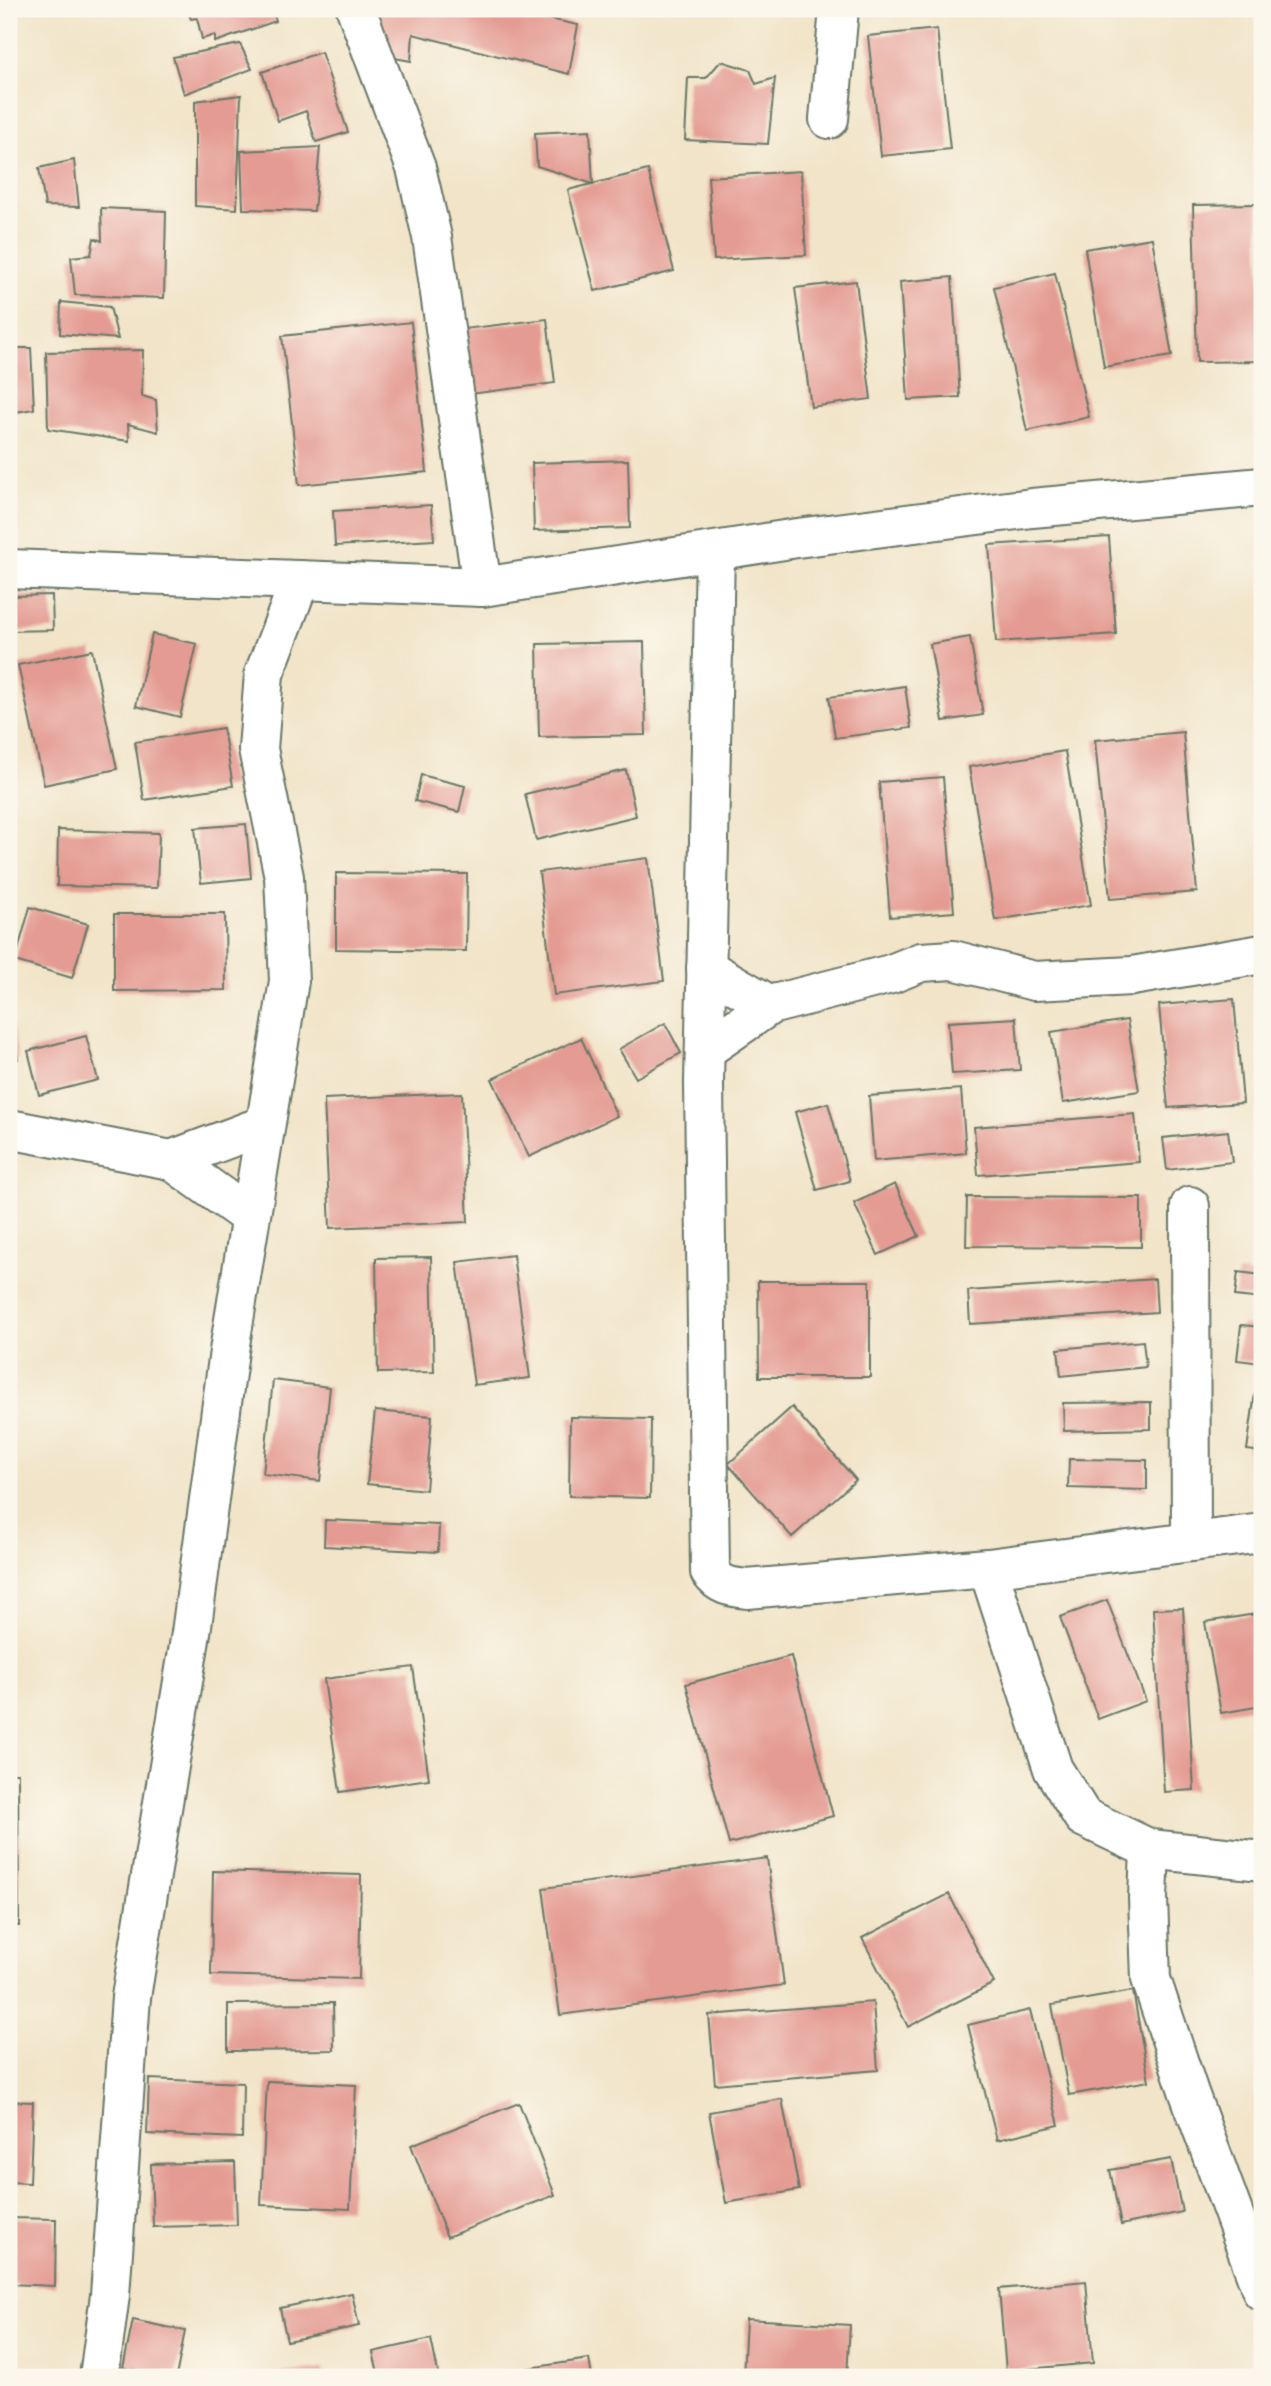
<svg xmlns="http://www.w3.org/2000/svg" width="1271" height="2386" viewBox="0 0 1271 2386" font-family="Mynerve,sans-serif">
<style>
.building{fill:#e49b93}
.lines{fill:none;stroke-linecap:round;stroke-linejoin:round}
.minor-casing{stroke:#687768;stroke-width:42}
.minor{stroke:#fff;stroke-width:38}
</style>
<rect width="100%" height="100%" fill="#fbf7ec"/>
<filter id="ink" filterUnits="userSpaceOnUse"><feTurbulence type="fractalNoise" baseFrequency=".0143" numOctaves="2"/><feDisplacementMap in="SourceGraphic" scale="14" xChannelSelector="R" yChannelSelector="G"/><feConvolveMatrix kernelMatrix="1 2 1 2 8 2 1 2 1" color-interpolation-filters="sRGB"/></filter>
<filter id="wash" filterUnits="userSpaceOnUse"><feTurbulence type="fractalNoise" baseFrequency=".00686" numOctaves="4" result="noise"/><feDisplacementMap in="SourceGraphic" scale="28" xChannelSelector="R" yChannelSelector="G"/><feGaussianBlur stdDeviation="1.57" result="paint"/><feColorMatrix in="noise" values="0 0 0 0 0 0 0 0 0 0 0 0 0 0 0 0 0 1.4 0 .05"/><feComposite in="paint" operator="in"/></filter>
<g filter="url(#wash)">
<rect width="100%" height="100%" fill="#f1e4c8"/>
<g id="blocks">
<g class="building">
<path d="M187,9h85l4,12 -61,21v-7l-13,4 -5,-21 -6,1z"/>
<path d="M373,9h129l76,16 -9,49 -156,-40 -2,27 -22,-4 -1,-21z"/>
<path d="M937,29l13,120 -69,7 -13,-120z"/>
<path d="M240,44l12,25 -68,25 -11,-37z"/>
<path d="M321,52l27,80 -32,10 -10,-31 -28,10 -16,-49z"/>
<path d="M721,61l29,9 6,14 19,-6 -7,66 -83,-4 3,-62h18z"/>
<path d="M241,95l-4,114 -42,-3v-105z"/>
<path d="M590,130l3,54 -56,-18 -2,-33z"/>
<path d="M320,147l-6,64 -71,-2 -2,-58z"/>
<path d="M74,160l5,47 -34,-1 -6,-38z"/>
<path d="M648,170l26,101 -79,20 -27,-101z"/>
<path d="M801,171l5,84 -92,5 -6,-83z"/>
<path d="M1258,204l4,157 -65,1 -4,-157z"/>
<path d="M101,208l65,3 -2,87 -89,-3 -4,-38 20,-2 3,-17 8,3z"/>
<path d="M1152,238l20,118 -68,11 -19,-118z"/>
<path d="M1055,273l34,144 -62,14 -33,-144z"/>
<path d="M952,277l8,120 -52,3 -8,-118z"/>
<path d="M856,281l15,118 -60,8 -16,-119z"/>
<path d="M61,302l49,5 8,32 -58,-5z"/>
<path d="M547,319l8,64 -84,11 -8,-65z"/>
<path d="M411,322l16,150 -128,13 -17,-149z"/>
<path d="M9,348h22l3,61 -25,4z"/>
<path d="M143,350l-1,46 14,4 2,32 -30,-8 1,17 -81,-12 -2,-77z"/>
<path d="M628,460l2,68 -96,3 -2,-68z"/>
<path d="M431,505l3,35 -99,6 -2,-35z"/>
<path d="M1109,537l7,97 -120,8 -7,-97z"/>
<path d="M52,595l1,35 -44,1v-35z"/>
<path d="M152,634l45,10 -17,73 -44,-11z"/>
<path d="M970,637l13,78 -40,6 -13,-77z"/>
<path d="M644,642l2,93 -107,2 -2,-93z"/>
<path d="M92,650l25,119 -73,16 -26,-120z"/>
<path d="M905,686l6,42 -76,10 -6,-41z"/>
<path d="M223,728l10,58 -89,14 -9,-58z"/>
<path d="M1183,732l14,160 -87,7 -15,-159z"/>
<path d="M1065,751l26,154 -96,15 -26,-153z"/>
<path d="M626,770l10,46 -100,24 -11,-46z"/>
<path d="M421,775l44,11 -6,26 -44,-11z"/>
<path d="M943,777l11,135 -64,5 -11,-135z"/>
<path d="M246,824l5,54 -50,5 -6,-55z"/>
<path d="M58,830l101,3 -2,55 -100,-2z"/>
<path d="M648,858l16,123 -110,14 -15,-123z"/>
<path d="M336,873l131,1 -1,77 -130,-2z"/>
<path d="M30,907l58,17 -16,54 -57,-17z"/>
<path d="M114,914h111l1,76 -112,1z"/>
<path d="M1234,999l9,104 -75,5 -9,-103z"/>
<path d="M1016,1018l4,52 -68,4 -4,-52z"/>
<path d="M1127,1020l12,71 -76,12 -12,-71z"/>
<path d="M12,1022l6,37 -9,1v-37z"/>
<path d="M665,1023l16,30 -45,25 -17,-29z"/>
<path d="M86,1036l12,44 -59,15 -11,-44z"/>
<path d="M581,1038l36,78 -88,41 -37,-78z"/>
<path d="M961,1089l5,64 -92,8 -5,-65z"/>
<path d="M462,1093l6,129 -138,6 -6,-129z"/>
<path d="M1262,1098v49h-2l-3,-48z"/>
<path d="M828,1103l22,78 -33,9 -22,-78z"/>
<path d="M1135,1114l4,48 -161,13 -4,-48z"/>
<path d="M1228,1131l4,31 -65,8 -4,-32z"/>
<path d="M895,1184l24,52 -41,19 -24,-52z"/>
<path d="M967,1197l174,1v49l-175,-1z"/>
<path d="M513,1255l17,123 -56,7 -17,-123z"/>
<path d="M431,1257l3,115 -56,1 -2,-115z"/>
<path d="M1238,1272l24,3v24l-27,-3z"/>
<path d="M1155,1279l2,33 -187,12 -2,-33z"/>
<path d="M758,1281h112v96h-111z"/>
<path d="M1241,1325l21,2v36l-25,-3z"/>
<path d="M1143,1341l3,26 -85,9 -3,-27z"/>
<path d="M273,1380l57,7 -10,94 -57,-7z"/>
<path d="M1255,1393l7,1v58l-15,-2z"/>
<path d="M1151,1402v27l-87,2 -1,-28z"/>
<path d="M792,1407l64,73 -64,57 -64,-73z"/>
<path d="M375,1411l57,5 -6,74 -59,-6z"/>
<path d="M570,1417l81,2 -1,79 -81,-2z"/>
<path d="M1069,1459l78,1v30l-79,-2z"/>
<path d="M325,1520l114,5 -1,27 -114,-6z"/>
<path d="M1107,1600l39,101 -48,18 -38,-102z"/>
<path d="M1183,1608l11,182 -30,2 -11,-183z"/>
<path d="M1262,1613v93l-41,7 -16,-91z"/>
<path d="M791,1656l42,160 -104,28 -43,-160z"/>
<path d="M413,1667l16,112 -89,13 -16,-113z"/>
<path d="M9,1773h9l1,153h-10z"/>
<path d="M767,1858l17,127 -224,30 -17,-127z"/>
<path d="M213,1871l148,4 -2,104 -148,-4z"/>
<path d="M949,1894l45,89 -86,44 -46,-89z"/>
<path d="M1133,1991l16,90 -80,14 -17,-90z"/>
<path d="M873,2002l5,68 -163,14 -6,-69z"/>
<path d="M333,2003l1,47 -106,1v-47z"/>
<path d="M1030,2010l29,115 -62,15 -29,-115z"/>
<path d="M149,2079l94,4 -1,55 -95,-4z"/>
<path d="M267,2081l89,4 -6,124 -89,-4z"/>
<path d="M782,2099l17,91 -73,13 -17,-91z"/>
<path d="M9,2101l24,1 -3,81 -21,-1z"/>
<path d="M519,2103l36,92 -108,42 -36,-92z"/>
<path d="M1171,2159l11,53 -61,13 -11,-55z"/>
<path d="M235,2162l2,63 -84,2 -2,-63z"/>
<path d="M9,2218l47,1 -1,67 -46,-2z"/>
<path d="M1086,2281l7,82 -87,8 -7,-82z"/>
<path d="M352,2293l7,33 -72,15 -7,-33z"/>
<path d="M746,2319l104,6 -3,52h-104z"/>
<path d="M133,2320l52,11 -9,46 -53,-9z"/>
<path d="M431,2339l8,38h-60l-6,-25z"/>
<path d="M589,2359l3,18h-81l-1,-6z"/>
<path d="M323,2369l1,8h-68v-2z"/>
</g>
</g>
</g>
<g filter="url(#ink)">
<use href="#blocks" fill-opacity="0" stroke="#687768" stroke-width="2"/>
<g class="lines">
<g class="minor-casing">
<g id="minor">
<path d="M356,9l60,159 16,69 50,350"/>
<path d="M829,119l10,-110"/>
<path d="M715,552l-11,531 6,489c10,14 20,15 37,17l241,-21 274,-35"/>
<path d="M9,569l473,18 315,-49 235,-30 230,-21"/>
<path d="M706,968l64,37"/>
<path d="M705,1050l65,-45 121,-31 30,-12 32,-2 81,21 98,-5 130,-22"/>
<path d="M9,1129l162,31 79,57"/>
<path d="M171,1160l94,-35"/>
<path d="M1190,1206l1,336"/>
<path d="M988,1568l65,201 30,48 67,32 -2,49 3,81 38,114 73,198"/>
<path d="M1150,1849l112,12"/>
<path d="M99,2377l11,-82 21,-298 60,-364 38,-282 60,-370 -5,-104 -26,-128 6,-75 36,-94"/>
</g>
</g>
<use href="#minor" class="minor"/>
</g>
</g>
<rect width="1271" height="2386" fill="none" stroke="#fbf7ec" stroke-width="35"/>
</svg>
